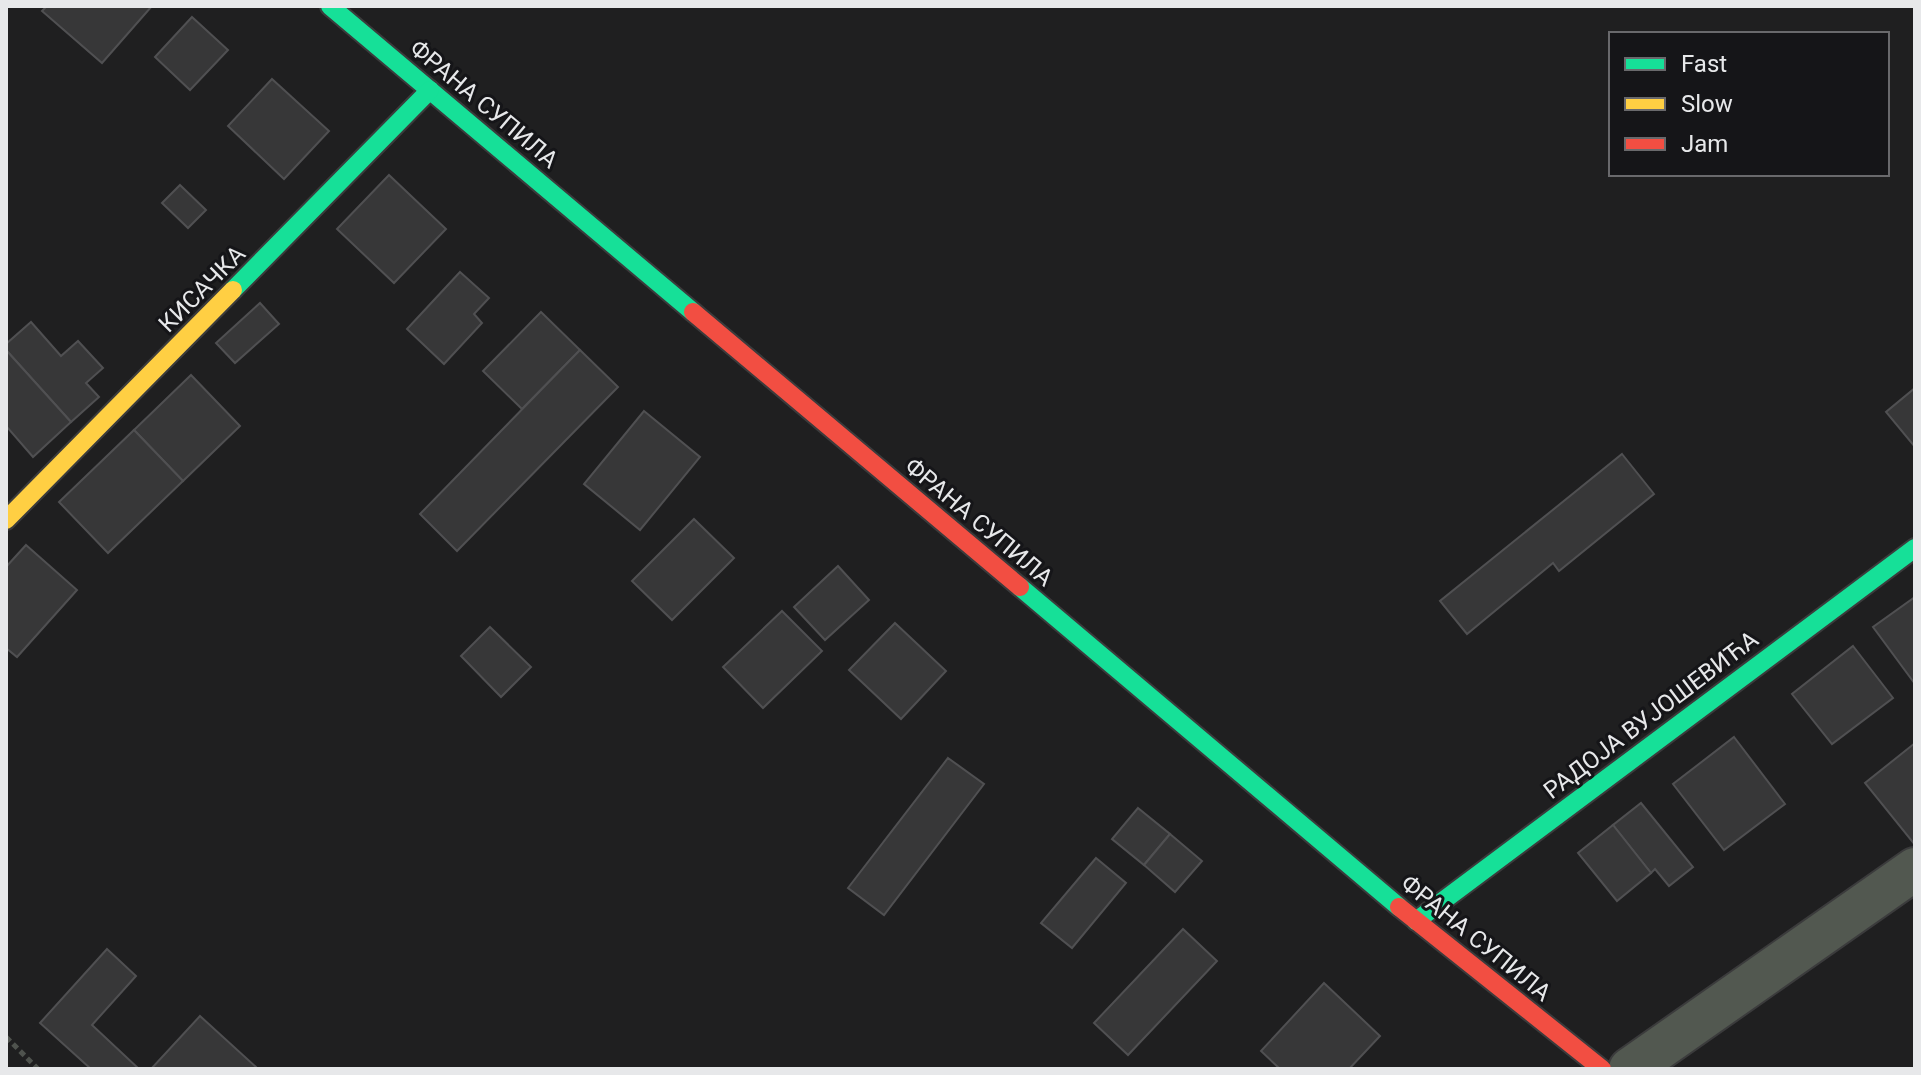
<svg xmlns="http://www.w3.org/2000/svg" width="1921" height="1075" viewBox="0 0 1921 1075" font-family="Roboto,sans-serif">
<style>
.building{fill:#373738;stroke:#505052;stroke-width:2}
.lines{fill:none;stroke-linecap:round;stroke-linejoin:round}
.street-casing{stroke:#3b3b3c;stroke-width:46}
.fast-casing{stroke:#3b3b3c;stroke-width:22}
.slow-casing{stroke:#3b3b3c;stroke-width:22}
.jam-casing{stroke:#3b3b3c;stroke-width:22}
.path{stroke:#4f534e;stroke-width:5;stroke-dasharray:6 4;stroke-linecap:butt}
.street{stroke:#525850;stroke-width:42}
.fast{stroke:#16e098;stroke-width:18}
.slow{stroke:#ffcf43;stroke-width:18}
.jam{stroke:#f24e42;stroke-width:18}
.labels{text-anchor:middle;stroke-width:6;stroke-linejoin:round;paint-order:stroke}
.street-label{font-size:24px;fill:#e7e8ea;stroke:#151518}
</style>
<rect width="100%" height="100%" fill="#1f1f20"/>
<g class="building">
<path d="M47,6h105l-50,57 -60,-52z"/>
<path d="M192,17l36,33 -38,40 -35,-33z"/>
<path d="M272,79l57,52 -45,48 -56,-53z"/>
<path d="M389,175l57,54 -52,54 -57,-54z"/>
<path d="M180,185l26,25 -18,18 -26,-25z"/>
<path d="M460,272l29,26 -15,16 8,9 -38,41 -37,-35z"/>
<path d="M260,303l19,21 -44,39 -19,-20z"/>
<path d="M541,312l39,38 -58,59 -39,-38z"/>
<path d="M31,322l30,34 17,-15 25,27 -17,15 13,14 -28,25 -65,-72v-6z"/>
<path d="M6,350l65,72 -38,35 -27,-31z"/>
<path d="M580,350l38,37 -161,164 -37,-37z"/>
<path d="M191,375l49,51 -57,55 -49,-51z"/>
<path d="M1915,388v59l-29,-35z"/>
<path d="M644,411l56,46 -60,73 -56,-46z"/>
<path d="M134,430l49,51 -75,72 -49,-51z"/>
<path d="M1622,454l32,40 -95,77 -6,-8 -86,71 -27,-33z"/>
<path d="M694,519l40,39 -62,62 -40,-39z"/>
<path d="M26,545l51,45 -60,67 -11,-9v-81z"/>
<path d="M838,566l31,34 -44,40 -31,-33z"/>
<path d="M1915,597v87l-42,-57z"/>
<path d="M782,611l40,40 -59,57 -40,-41z"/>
<path d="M895,623l51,48 -45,48 -52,-49z"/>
<path d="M490,627l41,40 -30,30 -40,-41z"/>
<path d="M1853,646l40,52 -61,46 -40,-50z"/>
<path d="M1734,737l51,67 -61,46 -51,-66z"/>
<path d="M1915,743v102l-50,-62z"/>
<path d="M948,758l36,26 -100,131 -36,-27z"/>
<path d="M1641,803l52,64 -24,19 -14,-17 -4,4 -38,-48z"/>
<path d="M1138,808l32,26 -26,31 -32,-26z"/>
<path d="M1613,825l38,48 -34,28 -39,-48z"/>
<path d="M1170,834l32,27 -27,31 -31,-27z"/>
<path d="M1096,858l30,25 -54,65 -31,-25z"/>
<path d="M1183,929l34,32 -89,94 -34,-32z"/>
<path d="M107,949l29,27 -44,49 47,44h-48l-51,-46z"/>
<path d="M1324,983l56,53 -31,33h-69l-19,-18z"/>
<path d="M200,1016l56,51 -1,2h-104z"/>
</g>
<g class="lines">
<g class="street-casing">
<path id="street" d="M1630,1069l285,-200"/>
</g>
<g class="fast-casing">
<g id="fast">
<path d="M330,6l363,306"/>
<path d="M233,290l197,-200"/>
<path d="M1020,587l379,320"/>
<path d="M1416,921l499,-373"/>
</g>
</g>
<g class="slow-casing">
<path id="slow" d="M6,520l227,-230"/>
</g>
<g class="jam-casing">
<g id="jam">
<path d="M693,312l327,275"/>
<path d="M1399,907l203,162"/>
</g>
</g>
<path class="path" d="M6,1037l32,32"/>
<use href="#street" class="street"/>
<use href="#fast" class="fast"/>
<use href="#slow" class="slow"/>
<use href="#jam" class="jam"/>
</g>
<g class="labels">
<g class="street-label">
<text transform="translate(484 104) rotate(40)" y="8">ФРАНА СУПИЛА</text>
<text transform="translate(202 289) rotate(-45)" y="8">КИСАЧКА</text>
<text transform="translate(979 522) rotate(40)" y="8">ФРАНА СУПИЛА</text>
<text transform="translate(1651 715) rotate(-37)" y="8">РАДОЈА ВУЈОШЕВИЋА</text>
<text transform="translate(1476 938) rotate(39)" y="8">ФРАНА СУПИЛА</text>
</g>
</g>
<rect width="1921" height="1075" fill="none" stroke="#e7e8ea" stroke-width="16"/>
<rect x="1609" y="32" width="280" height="144" fill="#151518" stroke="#69696c" stroke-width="2"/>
<rect x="1625" y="58" width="40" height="12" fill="#16e098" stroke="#69696c" stroke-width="2"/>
<text x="1681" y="72" font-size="24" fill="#e7e8ea">Fast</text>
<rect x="1625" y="98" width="40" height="12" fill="#ffcf43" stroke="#69696c" stroke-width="2"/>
<text x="1681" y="112" font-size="24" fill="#e7e8ea">Slow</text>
<rect x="1625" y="138" width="40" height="12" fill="#f24e42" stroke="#69696c" stroke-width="2"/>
<text x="1681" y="152" font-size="24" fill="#e7e8ea">Jam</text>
</svg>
